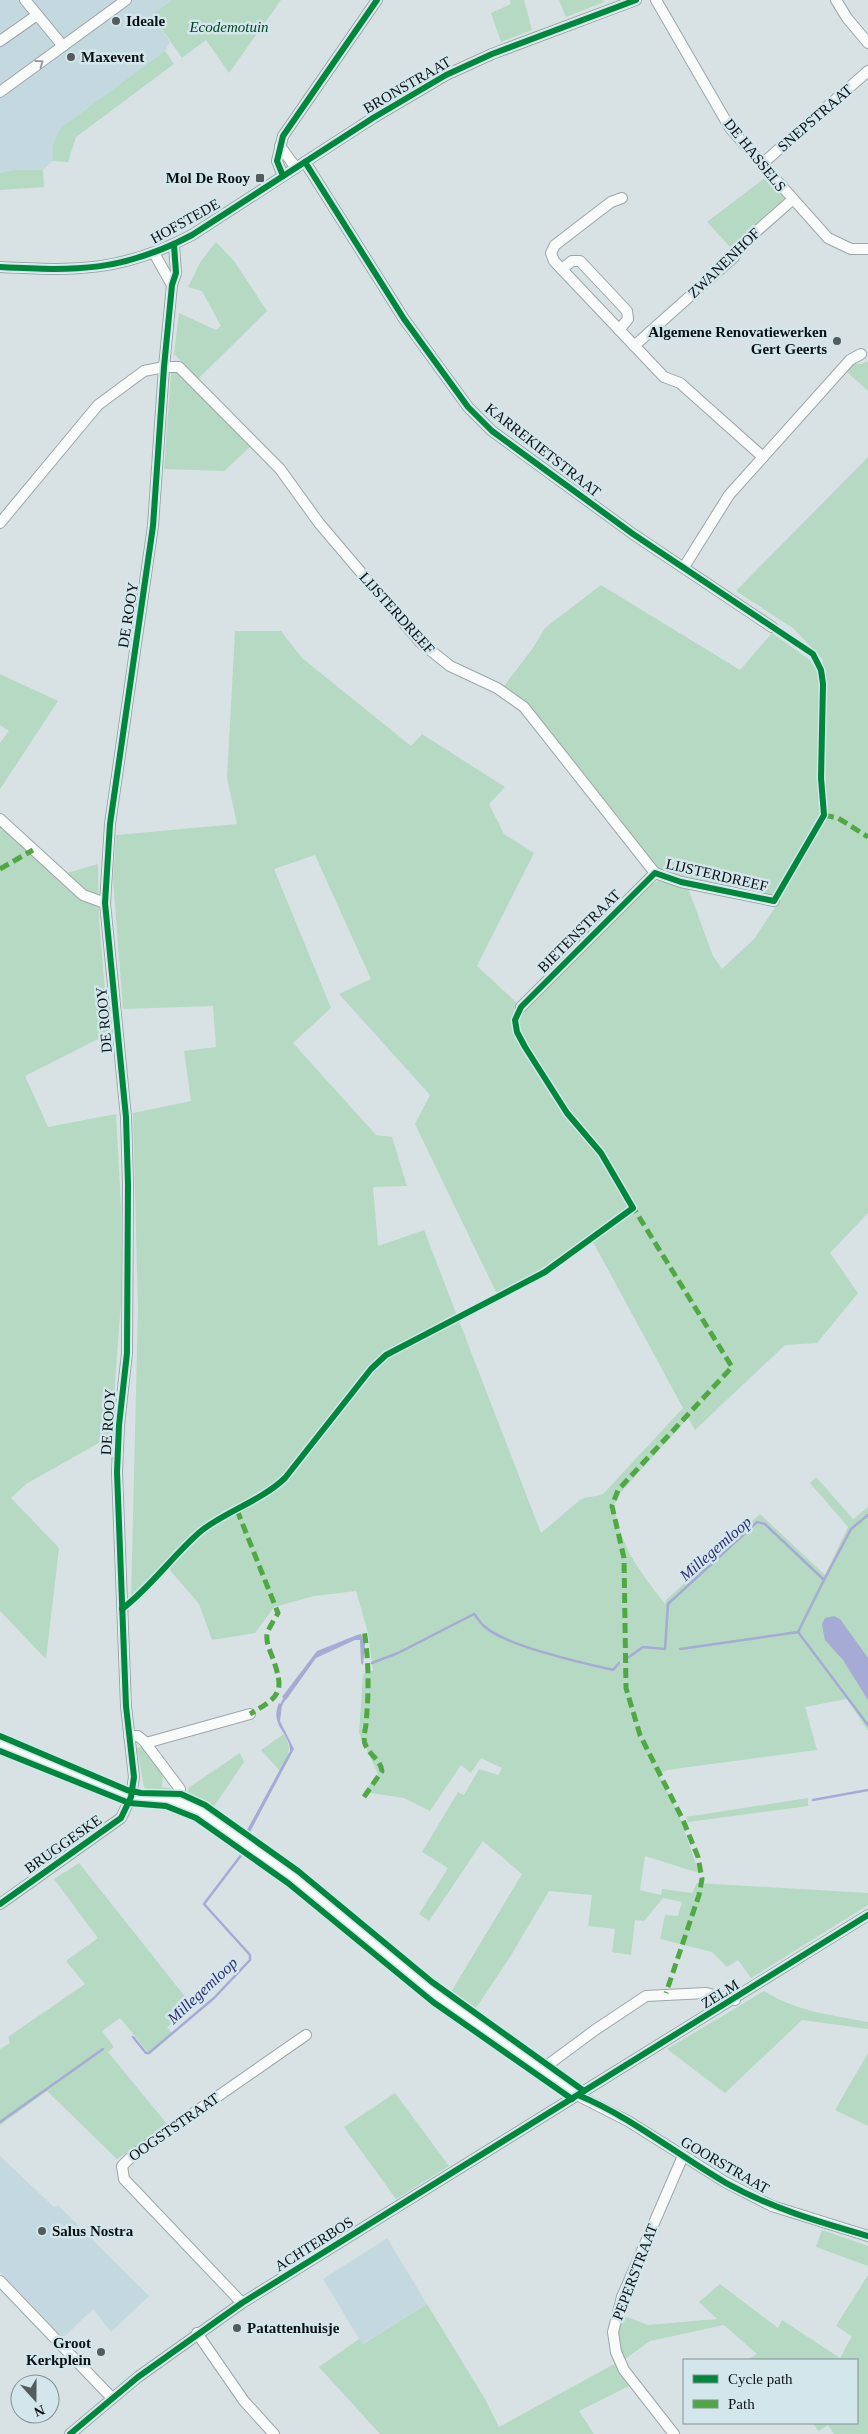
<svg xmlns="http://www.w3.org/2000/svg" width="868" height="2434" viewBox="0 0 868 2434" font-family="Georgia,serif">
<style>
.built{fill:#c4d9df}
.green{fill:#b5d9c2;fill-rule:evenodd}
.water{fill:#a5abd4}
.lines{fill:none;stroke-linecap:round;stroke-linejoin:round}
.stream{stroke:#a5abd4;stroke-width:2.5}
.minor-casing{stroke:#9da6a8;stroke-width:12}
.minor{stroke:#f9fbfb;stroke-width:10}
.quiet{stroke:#50a842;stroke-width:5;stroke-dasharray:10 5;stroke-linecap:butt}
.cycleway-casing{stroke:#d2e6eb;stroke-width:9}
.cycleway{stroke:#00873e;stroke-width:6}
.oneway{stroke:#9a9e9f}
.poi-dot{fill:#535b5d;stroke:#d2e6eb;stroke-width:2}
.labels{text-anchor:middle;stroke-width:5;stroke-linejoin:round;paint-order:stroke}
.poi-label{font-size:15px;font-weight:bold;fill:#0c1214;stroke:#d2e6eb;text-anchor:start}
.park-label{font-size:15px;font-style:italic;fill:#014720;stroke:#d2e6eb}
.street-label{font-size:15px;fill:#0c1214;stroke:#d2e6eb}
.water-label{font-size:16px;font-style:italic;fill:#322f74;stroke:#d2e6eb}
</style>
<rect width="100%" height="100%" fill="#d8e2e5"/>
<g class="built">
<path d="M0,0h172l-20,15 18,27 -5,9 -37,28 -75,65v17l-10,9 -43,3z"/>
<path d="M0,2156l54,51 4,-2 91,91 -38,36 -18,-23 -30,29 -63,-66z"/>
<path d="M387,2238l40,66 -65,40 -39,-65z"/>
</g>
<g class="green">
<path d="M172,0h109l-52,73 -23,-33 -24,18 -30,-43z"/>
<path d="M510,0h14l8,30 -31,12 -10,-29 20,-9z"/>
<path d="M559,0h44l1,2 -38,15z"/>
<path d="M165,51l9,13 -98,73 -8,25 -15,-1v-17l8,-16z"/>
<path d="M15,170h28l1,17 -44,3v-17z"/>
<path d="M766,177l20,23 -48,40 -5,10 -26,-28z"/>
<path d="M216,242l18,19 33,50 -69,68 -24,-25 5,-41 37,17 5,-4 -19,-35 -14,-4 13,-26z"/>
<path d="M868,361v30l-22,-20 6,-7h9z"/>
<path d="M171,373h8l73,72 -28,26 -60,-2z"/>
<path d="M868,457v756l-38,40 28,40 -41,50 -32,2 -90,85 -7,-12 -66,73 -8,14c8,46 24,63 51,99l1,-4 94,-86 65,61 23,-48 -38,-44 6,-6 37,42 15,-12v224l-21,-32 -42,8 12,43 -150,20 -8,4 19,38 21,61 -54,-17 -5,34 21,5 1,-6 30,4 5,-10 171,10v12l-117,73 -13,-18 -11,7 -15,-15 -52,-13 5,-24 13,1 4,-14 -19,-4 -19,23 -9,-1 -4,35 -19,-3 3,-23 -27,-3 4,-31 -43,-4 -39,66 -34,51 -25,-16 71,-118 -39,-33 -54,80 -10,-7 29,-46 -26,-16 36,-60 6,3 15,-26 19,6 4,-7 -21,-10 -10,15 -10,-8 -31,46 -26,-13 -40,-6 14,-18 -19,-41 4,-59 10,-4 -5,-37 -12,-42 -42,5 -40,11 -19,26 -43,7 -13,-36 -35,-41 -33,37 7,-292 -5,-195 58,-12 -7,-50 32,-4 -3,-41 -90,3 -10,-129 3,-45 121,-11 -10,-46 8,-147h46l21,27 109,88 11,-12 83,53 -16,17 15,30 30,19 -57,113 40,37 10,6 121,-124 11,-4 29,7 25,68 9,13 32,-30 28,-42 -121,-26 -134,-169 -23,-16 29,-38 12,-20 56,-43 139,85 32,-37 38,27 9,14 4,-14 -30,-32 -57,-37zM315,855l56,124 -32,15 91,101 -15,29 82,170 95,-54 91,168 -79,85c-7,5 -16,2 -24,7l-39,33 -117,-303 -46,16 -5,-59 34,-1 -15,-49 -16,-2 -83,-92 38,-35 -57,-139z"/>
<path d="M0,674l58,27 -58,88v-46l9,-12 -9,-6z"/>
<path d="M0,826l57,50 41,-12 1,55 10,120h-11l-73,37 23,51 68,-13 5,93v95l-10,134 -85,48 -15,14 48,50 -13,111 -46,-48z"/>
<path d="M284,1734c9,16 4,22 -4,37l-19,-21z"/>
<path d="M144,1747l19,27 -1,13 17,3 1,3 -28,-2 -8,-3 -7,-40z"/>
<path d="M240,1753l4,9 -31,46 -28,-14 4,-5 -1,-1z"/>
<path d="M808,1798v8l-120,16 -2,-5z"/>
<path d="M79,1863l115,145 -27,19 5,6 -24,19 -28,-34 -18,13 12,16 -6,5 59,72 -50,35 -70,-68 -47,34v-76l10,-6 -2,-6 77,-53 -19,-23 32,-23 -44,-59z"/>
<path d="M764,1991c31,20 68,24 104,31v7l-66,-9 -77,73 -58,-44z"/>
<path d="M868,2053v73l-33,-16z"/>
<path d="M395,2093l54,73 -53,33 -52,-72z"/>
<path d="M822,2230l46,16v20l-52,-19z"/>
<path d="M868,2275v159h-34l-6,-9 -9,6 -7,-8h45v-63h-110l10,-6 -33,-29 -74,16 -26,19 -6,-25 3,-20 27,10 69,-6 -18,-17 21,-18 58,44 4,-8 58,38 12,-22 -16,-10z"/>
<path d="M427,2304l58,95 14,28 117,-64 15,22 -52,26 15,23h-214l-61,-67 40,-28 4,5z"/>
</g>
<g class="water">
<path d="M834,1616l6,3 28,39v42l-25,-40 -18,-20 -3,-16 3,-6z"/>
<path d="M357,1635l4,-1 4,10 -2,21 -2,-2 -1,-23h-5l-39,18 -30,42 -4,-3 35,-46z"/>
<path d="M279,1703l3,2 -2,16 14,28 -44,83 -3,-2 43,-79c0,-19 -21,-25 -11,-48z"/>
</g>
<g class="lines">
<g class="stream">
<path d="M798,1632l70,93"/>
<path d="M680,1649l118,-17 26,-52"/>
<path d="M629,1657l14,-10 22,2 3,-45 89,-82 8,2 59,56 27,-51 17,-14"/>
<path d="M372,1663l26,-10 76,-39c4,4 6,9 10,12 21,20 99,37 129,44l6,-7"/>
<path d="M280,1707l6,-11"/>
<path d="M813,1800l55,-10"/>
<path d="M133,2037l13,16h3l65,-55 36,-38v-5l-46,-51 38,-50"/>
<path d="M0,2122l103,-73"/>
</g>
<g class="minor-casing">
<g id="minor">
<path d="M25,0l38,46"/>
<path d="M656,0l74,128 98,110 23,11h17"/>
<path d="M836,0l11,18 21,25"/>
<path d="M0,41l37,-26"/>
<path d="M0,92l126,-92"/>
<path d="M280,146l16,22"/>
<path d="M305,162l99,157 64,88 24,24 141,103 139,93"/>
<path d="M762,164l106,-93"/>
<path d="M283,176l-6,-15 6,-25 94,-136"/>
<path d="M622,198l-11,4 -56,43 -4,8 3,8 110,116 16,6 83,74"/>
<path d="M154,253l18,32"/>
<path d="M0,267c76,4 122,5 192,-32l181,-117 73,-43 46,-21 144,-54"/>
<path d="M562,269l10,-8h8l47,50 1,8 -9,11"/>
<path d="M634,346l100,-89 8,-13 50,-44"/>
<path d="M0,523l98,-118 46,-34 20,-4h15l101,102 39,54 101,119 30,24 47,22 27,19 131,166 26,9 93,19"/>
<path d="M684,567l45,-72 121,-135 11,-6"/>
<path d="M0,819l83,76 22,8"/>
<path d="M521,1007l134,-134"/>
<path d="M129,1736h9l6,5 36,48"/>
<path d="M146,1743l104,-29"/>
<path d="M0,1744l113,48 18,5 42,4 27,9 92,68 127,103 150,110 59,30 97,61 47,24 96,30"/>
<path d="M0,1904l121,-86 10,-21 3,-20 -8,-71 -9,-234 2,-47 8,-72 1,-169 -2,-67 -21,-214 5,-79 43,-298 11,-159 8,-82 4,-12 -2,-28"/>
<path d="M541,2070l54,-40 51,-34 60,-3 29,7"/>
<path d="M0,2281l112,117"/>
<path d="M242,2303l-118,-124 -2,-13 10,-10 174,-121"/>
<path d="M197,2333l47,68 30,33"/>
<path d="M70,2434l68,-57 104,-74 626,-388"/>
<path d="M674,2434l-50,-64 -8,-18 -3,-20 9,-35 61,-141"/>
</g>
</g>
<use href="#minor" class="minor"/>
<g class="quiet">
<path d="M824,815l14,3 30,19"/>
<path d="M0,869l33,-19"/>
<path d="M631,1204l101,163 -114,123 -6,16 12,52 2,130 14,47 43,85 15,37 4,22 -3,16 -33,98"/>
<path d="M237,1510l41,103c-3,6 -9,14 -11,21 -1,7 2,15 5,22 13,36 9,40 -22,58"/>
<path d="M364,1797l18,-26c-2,-14 -18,-18 -18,-33 0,-5 2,-10 2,-15 3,-30 3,-64 -2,-93"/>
</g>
<g class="cycleway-casing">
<g id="cycleway">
<path d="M283,176l-6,-15 6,-25 94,-136"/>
<path d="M0,267c76,4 122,5 192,-32l181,-117 73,-43 46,-21 144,-54"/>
<path d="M122,1609c30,-23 51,-54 79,-78 25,-20 60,-30 84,-53l86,-109 15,-14 159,-83 88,-64 -32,-55 -34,-40 -42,-66 -8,-15 -2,-12 6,-13 134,-134 26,9 93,19 50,-86 -3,-37 2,-94 -2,-14 -8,-16 -180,-120 -141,-103 -24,-24 -64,-88 -99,-157"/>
<path d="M0,1736l127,54 14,3 40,1 24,11 93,66 134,111 152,109"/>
<path d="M0,1751l129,52 37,3 30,12 92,65 145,119 139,97"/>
<path d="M0,1904l121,-86 10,-21 3,-20 -8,-71 -9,-234 2,-47 8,-72 1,-169 -2,-67 -21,-214 5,-79 43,-298 11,-159 8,-82 4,-12 -2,-28"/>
<path d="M578,2095c53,22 98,59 148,88 45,25 93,39 142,53"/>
<path d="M70,2434l68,-57 104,-74 626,-388"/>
</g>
</g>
<use href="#cycleway" class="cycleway"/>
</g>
<defs><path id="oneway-chevron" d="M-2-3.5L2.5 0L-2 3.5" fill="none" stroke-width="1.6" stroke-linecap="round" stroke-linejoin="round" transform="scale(1.25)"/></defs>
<use class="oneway" href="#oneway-chevron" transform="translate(40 63) rotate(-36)"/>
<g class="poi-dot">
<circle cx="116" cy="21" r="5"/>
<circle cx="71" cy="57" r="5"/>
<rect x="255" y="173" width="10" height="10" rx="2.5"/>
<circle cx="837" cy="341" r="5"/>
<circle cx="42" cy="2231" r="5"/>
<circle cx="237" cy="2328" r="5"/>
<circle cx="101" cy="2352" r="5"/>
</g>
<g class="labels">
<g class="poi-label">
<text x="126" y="26">Ideale</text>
<text x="81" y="62">Maxevent</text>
<text x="250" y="183" text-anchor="end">Mol De Rooy</text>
<text x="827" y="337" text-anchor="end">Algemene Renovatiewerken<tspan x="827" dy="17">Gert Geerts</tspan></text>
<text x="52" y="2236">Salus Nostra</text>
<text x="247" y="2333">Patattenhuisje</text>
<text x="91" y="2348" text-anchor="end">Groot<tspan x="91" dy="17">Kerkplein</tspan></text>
</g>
<g class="park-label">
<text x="229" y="32">Ecodemotuin</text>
</g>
<g class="street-label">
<text transform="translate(407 85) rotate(-30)" y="5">BRONSTRAAT</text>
<text transform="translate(815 118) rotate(-41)" y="5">SNEPSTRAAT</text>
<text transform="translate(755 155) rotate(51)" y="5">DE HASSELS</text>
<text transform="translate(185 221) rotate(-29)" y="5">HOFSTEDE</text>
<text transform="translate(724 263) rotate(-44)" y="5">ZWANENHOF</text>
<text transform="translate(543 450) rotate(38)" y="5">KARREKIETSTRAAT</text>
<text transform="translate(397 613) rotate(48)" y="5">LIJSTERDREEF</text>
<text transform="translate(128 615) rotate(-81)" y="5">DE ROOY</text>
<text transform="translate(717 875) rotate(13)" y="5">LIJSTERDREEF</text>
<text transform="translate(579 931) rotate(-45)" y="5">BIETENSTRAAT</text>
<text transform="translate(104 1020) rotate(-95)" y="5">DE ROOY</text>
<text transform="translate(108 1422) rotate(-86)" y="5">DE ROOY</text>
<text transform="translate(63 1844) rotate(-35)" y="5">BRUGGESKE</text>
<text transform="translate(720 1994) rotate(-32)" y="5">ZELM</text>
<text transform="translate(174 2127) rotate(-35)" y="5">OOGSTSTRAAT</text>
<text transform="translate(725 2165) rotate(30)" y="5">GOORSTRAAT</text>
<text transform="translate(314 2244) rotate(-32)" y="5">ACHTERBOS</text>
<text transform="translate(635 2272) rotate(-69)" y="5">PEPERSTRAAT</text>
</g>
<g class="water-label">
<text transform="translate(715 1548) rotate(-41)" y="6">Millegemloop</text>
<text transform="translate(202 1990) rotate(-43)" y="6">Millegemloop</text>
</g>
</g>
<rect x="683" y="2359" width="175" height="65" fill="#d2e6eb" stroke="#839195"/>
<rect x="693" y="2375" width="25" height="8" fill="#00873e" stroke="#839195"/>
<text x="728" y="2384" font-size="15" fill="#0c1214">Cycle path</text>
<rect x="693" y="2400" width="25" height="8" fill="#50a842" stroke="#839195"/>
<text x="728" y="2409" font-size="15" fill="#0c1214">Path</text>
<g transform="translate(35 2399) rotate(159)"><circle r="24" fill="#d2e6eb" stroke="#839195"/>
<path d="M0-4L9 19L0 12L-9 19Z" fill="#535b5d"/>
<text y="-8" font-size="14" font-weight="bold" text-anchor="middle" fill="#0c1214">N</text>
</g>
</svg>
